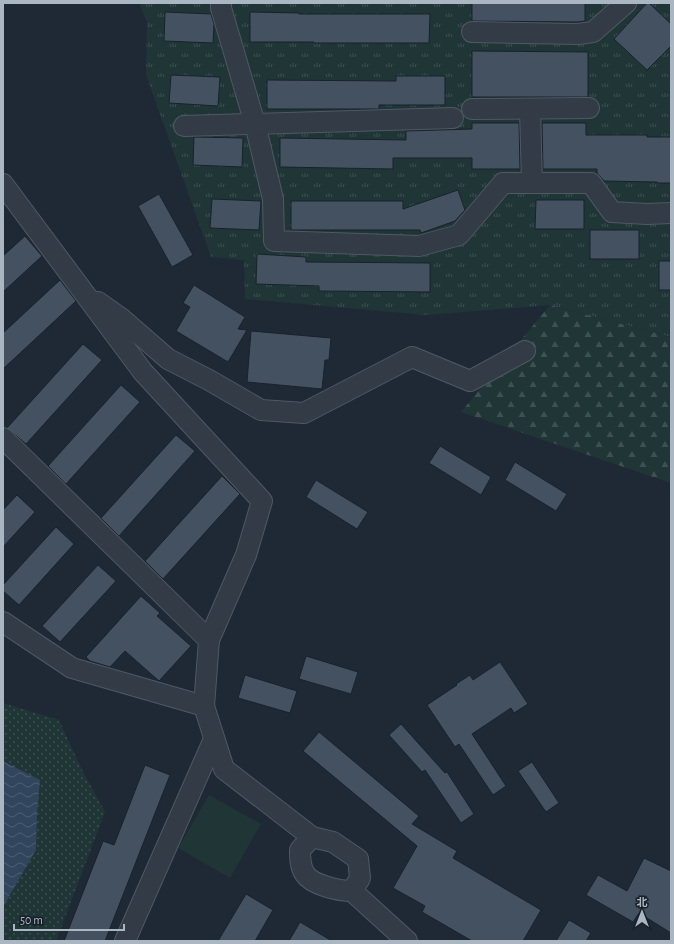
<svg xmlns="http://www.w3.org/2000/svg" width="674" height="944" viewBox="0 0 674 944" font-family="'Alegreya Sans','Noto Sans SC',sans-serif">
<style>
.grass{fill:url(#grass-tufts)}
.forest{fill:url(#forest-firs)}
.park{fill:url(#park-dots)}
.pitch{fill:#203536}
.water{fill:url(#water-waves)}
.building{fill:#445160;stroke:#19222c}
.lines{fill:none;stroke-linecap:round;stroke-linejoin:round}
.minor-casing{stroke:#4f5964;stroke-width:22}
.minor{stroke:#323b46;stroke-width:20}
</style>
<defs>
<pattern id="grass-tufts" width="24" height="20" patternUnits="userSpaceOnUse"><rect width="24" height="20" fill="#203536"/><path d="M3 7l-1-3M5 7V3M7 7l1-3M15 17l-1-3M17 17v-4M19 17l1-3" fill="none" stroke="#3e5051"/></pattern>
<pattern id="forest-firs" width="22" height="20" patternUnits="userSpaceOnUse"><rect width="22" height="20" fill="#203536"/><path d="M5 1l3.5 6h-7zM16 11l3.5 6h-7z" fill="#3e5051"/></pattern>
<pattern id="park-dots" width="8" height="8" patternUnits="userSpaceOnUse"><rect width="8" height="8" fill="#203536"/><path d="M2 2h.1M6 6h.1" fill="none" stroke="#3e5051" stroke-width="1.8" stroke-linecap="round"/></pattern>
<pattern id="water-waves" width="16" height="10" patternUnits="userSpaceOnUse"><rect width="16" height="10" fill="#31465d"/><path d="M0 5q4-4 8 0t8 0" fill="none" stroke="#4c5e73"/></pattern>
</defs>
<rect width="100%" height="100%" fill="#1e2935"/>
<path class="grass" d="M139,3h532v334l-121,-32 -124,10 -181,-16 -1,-39 -33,-3 -65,-182 1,-53z"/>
<path class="forest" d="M550,305l121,32v146l-210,-71z"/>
<path class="park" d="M3,703l56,17 23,50 23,42 -49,129h-53z"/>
<path class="pitch" d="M209,795l52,29 -31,54 -52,-30z"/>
<path class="water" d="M3,761l37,19 -3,34 -1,36 -33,57z"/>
<g class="building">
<path d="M472,3h113v18l-8,1 -105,-1z"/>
<path d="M647,3h2l22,21v22l-24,24 -33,-31z"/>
<path d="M165,12l46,2 3,10 -1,19 -49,-2z"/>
<path d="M250,12l49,1v1h131l-1,29h-115v-1h-64z"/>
<path d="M472,51l116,1v45h-116z"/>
<path d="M171,75l49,2 -2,29 -49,-3z"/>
<path d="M396,76h49v29h-66v4h-112v-29l129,1z"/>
<path d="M472,123h47l1,46h-48v-11h-79v11l-113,-2v-29l126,2v-9l66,-2z"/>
<path d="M542,123h44v12h61v2h24v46h-14v-1l-53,-1 -7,-8v-4h-54z"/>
<path d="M194,137l49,1 -1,29 -49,-2z"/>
<path d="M458,190l7,20 -10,11 -34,12 -1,-3h-129v-29h112v8z"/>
<path d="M159,194l34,61 -21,12 -34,-61z"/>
<path d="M212,199l49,2 -2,29 -49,-2z"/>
<path d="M536,200h48v29h-49z"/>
<rect x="590" y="230" width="49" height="29"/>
<path d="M25,236l17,20 -39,36v-36z"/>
<path d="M257,254l49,3v5l124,1v29l-111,-1v-5l-63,-2z"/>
<rect x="659" y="261" width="12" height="29"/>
<path d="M60,280l16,21 -73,68v-36z"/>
<path d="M194,285l51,32 -7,12 9,1 -19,32 -52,-31 14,-24 -7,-4z"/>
<path d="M251,331l80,7 -2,22h-4l-3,29 -75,-7z"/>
<path d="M83,344l19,16 -76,84 -19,-16z"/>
<path d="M121,385l19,17 -74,82 -18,-18z"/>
<path d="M176,435l19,16 -76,85 -18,-18z"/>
<path d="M440,446l51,31 -10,18 -52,-32z"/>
<path d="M515,462l52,32 -11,17 -51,-31z"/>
<path d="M222,476l18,18 -77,85 -18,-18z"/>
<path d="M316,480l52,32 -11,17 -51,-32z"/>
<path d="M17,495l18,17 -32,35v-37z"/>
<path d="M56,527l18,17 -55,61 -16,-14v-6z"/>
<path d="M98,565l18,16 -56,61 -18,-16z"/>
<path d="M141,596l19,17 -3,3 34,30 -32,35 -34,-30 -15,16 -20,-6 -4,-4z"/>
<path d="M306,656l52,16 -7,22 -52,-15z"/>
<path d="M500,662l28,42 -14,9 -3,-5 -39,26 34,52 -13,9 -34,-51 -4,3 -28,-42 30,-20 -1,-1 14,-9 3,5z"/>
<path d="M245,675l52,16 -7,22 -52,-15z"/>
<path d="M401,724l44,49 2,-1 27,42 -13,9 -36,-53 -3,2 -33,-37z"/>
<path d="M319,732l100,84 -7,8 45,27 -4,7 88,52 -18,31h-51l-50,-29 3,-6 -32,-18 24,-42 -114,-95z"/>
<path d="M532,762l27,41 -13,9 -28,-41z"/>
<path d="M145,765l25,10 -65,166h-41l39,-100 11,4z"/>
<path d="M644,858l27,13v62l-32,-20 -6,9 -47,-27 12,-20 29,16z"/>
<path d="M246,894l27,16 -18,31h-37z"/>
<path d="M569,920l22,13 -5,8h-30z"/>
<path d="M300,922l32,19h-43z"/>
</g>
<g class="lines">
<g class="minor-casing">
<g id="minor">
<path d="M221,3v5l34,116 18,75 1,42 145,5 40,-11 44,-52h88l21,29 35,2 24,-1"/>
<path d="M472,32l106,2 15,-2 33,-29"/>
<path d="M472,109l117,-1"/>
<path d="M530,109l2,74"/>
<path d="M184,126l269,-8"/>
<path d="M3,184l140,188 119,129 -16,54 -37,85 -5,66 20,63 88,68"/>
<path d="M98,302l24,17 46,40 41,21 52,30 43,3 108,-56 58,24 55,-30"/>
<path d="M3,438l206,202"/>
<path d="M3,622l69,46 132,38"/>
<path d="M312,837l21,5 25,17 2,19 -8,13c-13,0 -40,-6 -47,-17 -5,-7 -5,-16 -5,-24z"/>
<path d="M352,891l55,50"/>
<path d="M125,941l89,-202"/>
</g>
</g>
<use href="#minor" class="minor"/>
</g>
<rect width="674" height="944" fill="none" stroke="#abb6c3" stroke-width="8"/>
<g transform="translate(642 912)" stroke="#18202a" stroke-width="3" paint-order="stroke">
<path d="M0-3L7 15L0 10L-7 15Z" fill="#abb6c3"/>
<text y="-6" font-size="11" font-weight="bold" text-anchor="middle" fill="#abb6c3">北</text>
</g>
<path d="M14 924v6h110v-6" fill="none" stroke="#abb6c3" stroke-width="2"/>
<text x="20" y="924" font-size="12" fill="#abb6c3" stroke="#18202a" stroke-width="3" paint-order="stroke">50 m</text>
</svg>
